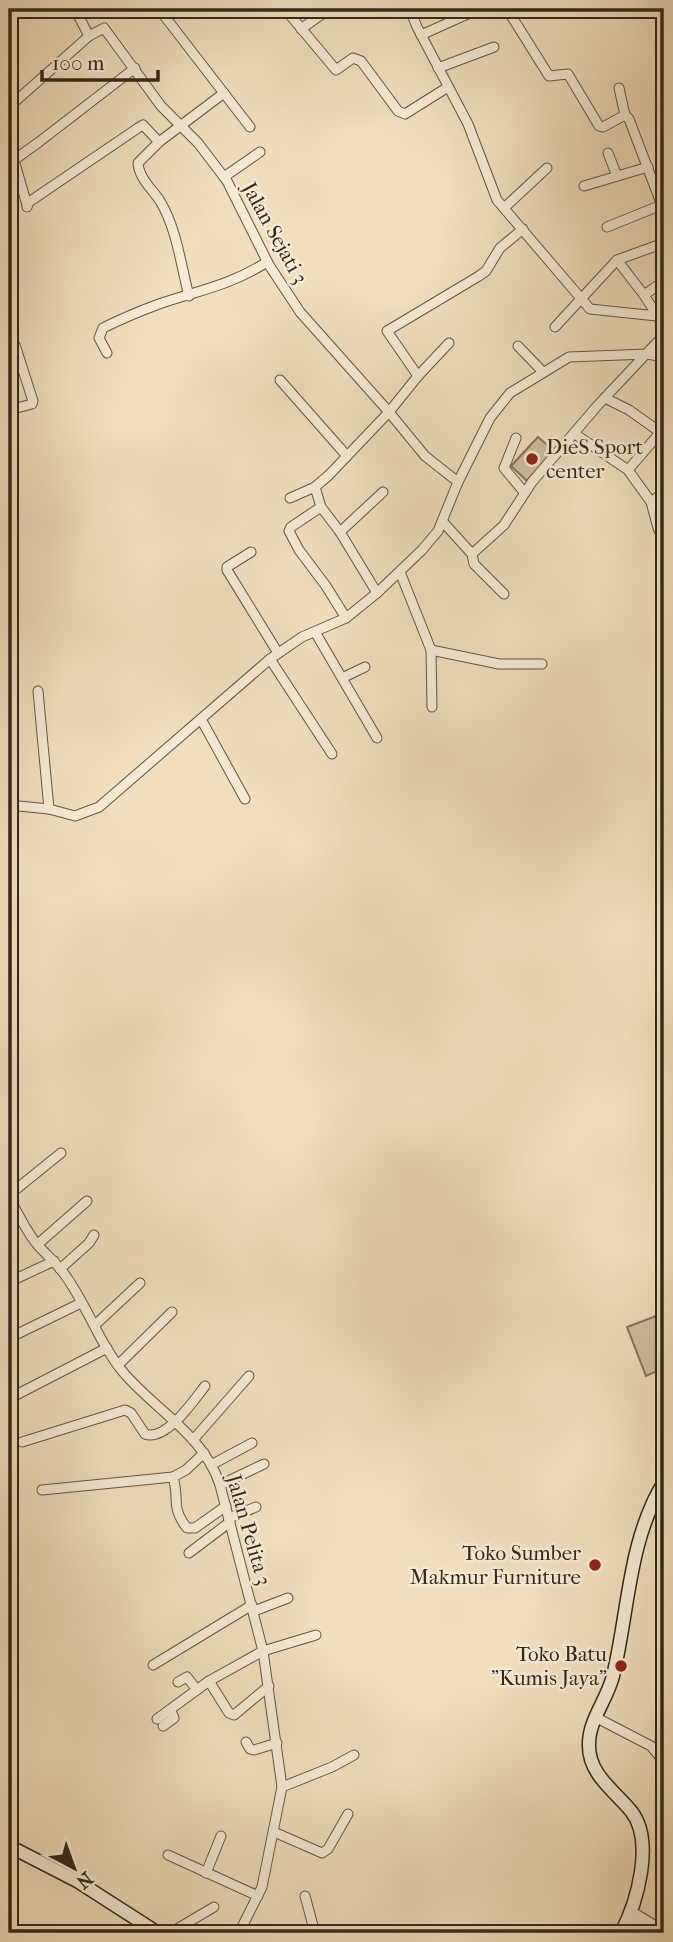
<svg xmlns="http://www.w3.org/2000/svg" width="673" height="1942" viewBox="0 0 673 1942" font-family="'IM FELL French Canon',serif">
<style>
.grass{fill:#d0bfa1;stroke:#82745d;stroke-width:2}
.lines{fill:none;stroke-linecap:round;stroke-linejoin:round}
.street-casing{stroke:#625642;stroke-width:11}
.secondary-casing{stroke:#332819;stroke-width:15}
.street{stroke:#f5ead4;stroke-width:9}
.secondary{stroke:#f5ead4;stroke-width:12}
.poi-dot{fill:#8f2418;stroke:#f5ead4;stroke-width:2.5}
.labels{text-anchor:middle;stroke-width:5;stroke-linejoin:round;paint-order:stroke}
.street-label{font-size:21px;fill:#332819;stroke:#f5ead4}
.poi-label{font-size:21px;fill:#332819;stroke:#f5ead4;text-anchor:end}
</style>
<rect width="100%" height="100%" fill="#f0debd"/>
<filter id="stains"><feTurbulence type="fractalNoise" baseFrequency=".00286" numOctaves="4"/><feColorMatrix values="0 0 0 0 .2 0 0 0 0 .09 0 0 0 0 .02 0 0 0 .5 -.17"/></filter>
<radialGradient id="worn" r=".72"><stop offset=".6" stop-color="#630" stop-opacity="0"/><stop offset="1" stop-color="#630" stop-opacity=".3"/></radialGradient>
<g class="grass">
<path d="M538,437l16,14 -27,30 -16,-15z"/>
<path d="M664,1313v55l-18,8 -19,-49z"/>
</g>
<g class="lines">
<g class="street-casing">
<g id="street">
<path d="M75,9l14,27 15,-8 57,78 37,37 29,38 42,84 31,47 89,100 36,44 33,26"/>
<path d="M159,9l91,118"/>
<path d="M285,9l51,61 17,-12 8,3 37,50 7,3 43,-27"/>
<path d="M410,9l7,18 51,97 29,76 93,109 67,7"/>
<path d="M507,9l42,67 19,-2 31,52 4,1 22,-12"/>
<path d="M301,29l28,-20"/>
<path d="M421,35l58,-26"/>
<path d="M438,68l56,-21"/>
<path d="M619,88l6,27 4,4 35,92"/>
<path d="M9,107l80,-71"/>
<path d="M9,143l5,17"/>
<path d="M608,153l9,23"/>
<path d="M224,177l36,-25"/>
<path d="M584,186l64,-19"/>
<path d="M27,205l-13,-45 25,-18 96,-74"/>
<path d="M27,207l2,-5 109,-74 5,-3 16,17"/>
<path d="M504,208l43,-40"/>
<path d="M607,227l57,-23"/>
<path d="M617,260l27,35 20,31"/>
<path d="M644,295l20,-14"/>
<path d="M189,296c-8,-30 -12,-67 -29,-95 -8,-12 -21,-23 -22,-38l21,-21 65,-49"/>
<path d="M555,327l62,-67 47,-17"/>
<path d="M518,346l25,26"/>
<path d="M9,348l6,-3 18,56 -1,3 -23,6"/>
<path d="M107,353l-8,-15 4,-10c18,-9 37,-17 56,-24 41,-14 70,-18 108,-42"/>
<path d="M418,376l-31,-45 92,-55 7,-5 14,-23 23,-19"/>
<path d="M280,380l67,76"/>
<path d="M605,398l24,12 31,22"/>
<path d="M575,434l53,36 23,32 7,26 6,12"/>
<path d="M516,438l-12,30 20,24"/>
<path d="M628,470l36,-42"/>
<path d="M315,487l6,20 19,25 37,61"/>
<path d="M290,498l25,-11 14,-12 60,-63 29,-36 31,-33"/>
<path d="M651,502l13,-10"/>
<path d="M321,507l-30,20 -2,4 10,19 27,36 20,32"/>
<path d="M443,522l29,32 2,10 30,30"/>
<path d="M340,532l43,-40"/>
<path d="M251,552l-24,15v3l51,83"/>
<path d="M472,554l32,-29 28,-43 66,-77 66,-70"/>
<path d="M400,572l31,78 1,57"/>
<path d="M315,632l62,106"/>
<path d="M431,650l68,14h43"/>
<path d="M270,659l62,95"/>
<path d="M342,678l23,-11"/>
<path d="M38,691l11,118"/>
<path d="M201,719l44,80"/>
<path d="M9,805l40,4 26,7 24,-9 171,-148 32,-22 44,-19 31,-25 45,-43 16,-19 20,-49 32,-64 20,-25 59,-36 78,-3 17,3"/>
<path d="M9,1195l52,-42"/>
<path d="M9,1197c8,15 16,32 27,46 9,11 21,20 29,32 22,30 34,68 58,97 32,38 81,63 97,113l43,166 19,136 -20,100 -23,46"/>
<path d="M38,1244l49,-43"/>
<path d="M60,1269l29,-26 5,-8"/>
<path d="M9,1282l45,-21"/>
<path d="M95,1325l45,-42"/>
<path d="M9,1338l72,-35"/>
<path d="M118,1365l54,-53"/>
<path d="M18,1394l89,-46"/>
<path d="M193,1440l56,-64"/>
<path d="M22,1442l103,-32 6,3 14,21c21,8 49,-34 60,-48"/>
<path d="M211,1465l41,-22"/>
<path d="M173,1477c7,23 -3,29 14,51h8l31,-22"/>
<path d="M220,1485l44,-21"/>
<path d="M42,1490l131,-13 13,-7 18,-17"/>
<path d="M653,1499l11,10"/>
<path d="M229,1518l27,-11"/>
<path d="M189,1553l41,-31"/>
<path d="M254,1611l34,-13"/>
<path d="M153,1665l99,-60"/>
<path d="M209,1681l20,32 5,2 35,-29"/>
<path d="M178,1682l9,-5 10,13"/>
<path d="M595,1717l56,29 13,16"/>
<path d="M157,1719l52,-38 54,-30 53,-16"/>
<path d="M163,1726l11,-8 -3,-7"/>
<path d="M246,1742l4,7 4,1 23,-7"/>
<path d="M282,1787l50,-20 22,-12"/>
<path d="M274,1832l48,21 6,-4 20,-35"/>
<path d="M168,1855l90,41"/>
<path d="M206,1873l15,-37"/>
<path d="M305,1896l10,37"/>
<path d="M631,1911l33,20"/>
<path d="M629,1917l22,16"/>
<path d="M170,1933l44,-26"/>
</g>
</g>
<g class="secondary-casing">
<g id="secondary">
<path d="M9,1846l68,35 81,52"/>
<path d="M621,1933c16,-30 34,-92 10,-122 -16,-20 -42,-36 -42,-65 -1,-25 18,-46 24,-70 16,-66 15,-135 51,-194"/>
</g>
</g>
<use href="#street" class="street"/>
<use href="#secondary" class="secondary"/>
</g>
<g class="poi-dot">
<circle cx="532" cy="459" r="7"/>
<circle cx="595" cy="1565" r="7"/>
<circle cx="621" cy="1666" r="7"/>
</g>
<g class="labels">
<g class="street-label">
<text transform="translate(275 233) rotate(61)" y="7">Jalan Sejati 3</text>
<text transform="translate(249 1530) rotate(74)" y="7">Jalan Pelita 3</text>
</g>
<g class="poi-label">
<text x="546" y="454" text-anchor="start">DieS Sport<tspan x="546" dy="24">center</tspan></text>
<text x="581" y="1560">Toko Sumber<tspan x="581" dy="24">Makmur Furniture</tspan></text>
<text x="607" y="1661">Toko Batu<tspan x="607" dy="24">"Kumis Jaya"</tspan></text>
</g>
</g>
<rect width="673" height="1942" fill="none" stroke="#f0debd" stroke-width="35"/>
<rect x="10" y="10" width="652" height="1921" fill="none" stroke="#332819" stroke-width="3.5"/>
<rect x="18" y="18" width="638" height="1907" fill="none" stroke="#332819" stroke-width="2"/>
<g transform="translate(74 1868) rotate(139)" stroke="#f5ead4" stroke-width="5" paint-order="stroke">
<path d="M0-5L12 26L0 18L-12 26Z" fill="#332819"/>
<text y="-10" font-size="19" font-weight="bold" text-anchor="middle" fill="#332819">N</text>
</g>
<path d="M42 70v10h116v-10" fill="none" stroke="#332819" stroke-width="3.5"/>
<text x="52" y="70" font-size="21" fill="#332819" stroke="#f5ead4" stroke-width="5" paint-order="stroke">100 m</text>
<rect width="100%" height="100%" filter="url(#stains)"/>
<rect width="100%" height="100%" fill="url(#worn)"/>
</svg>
